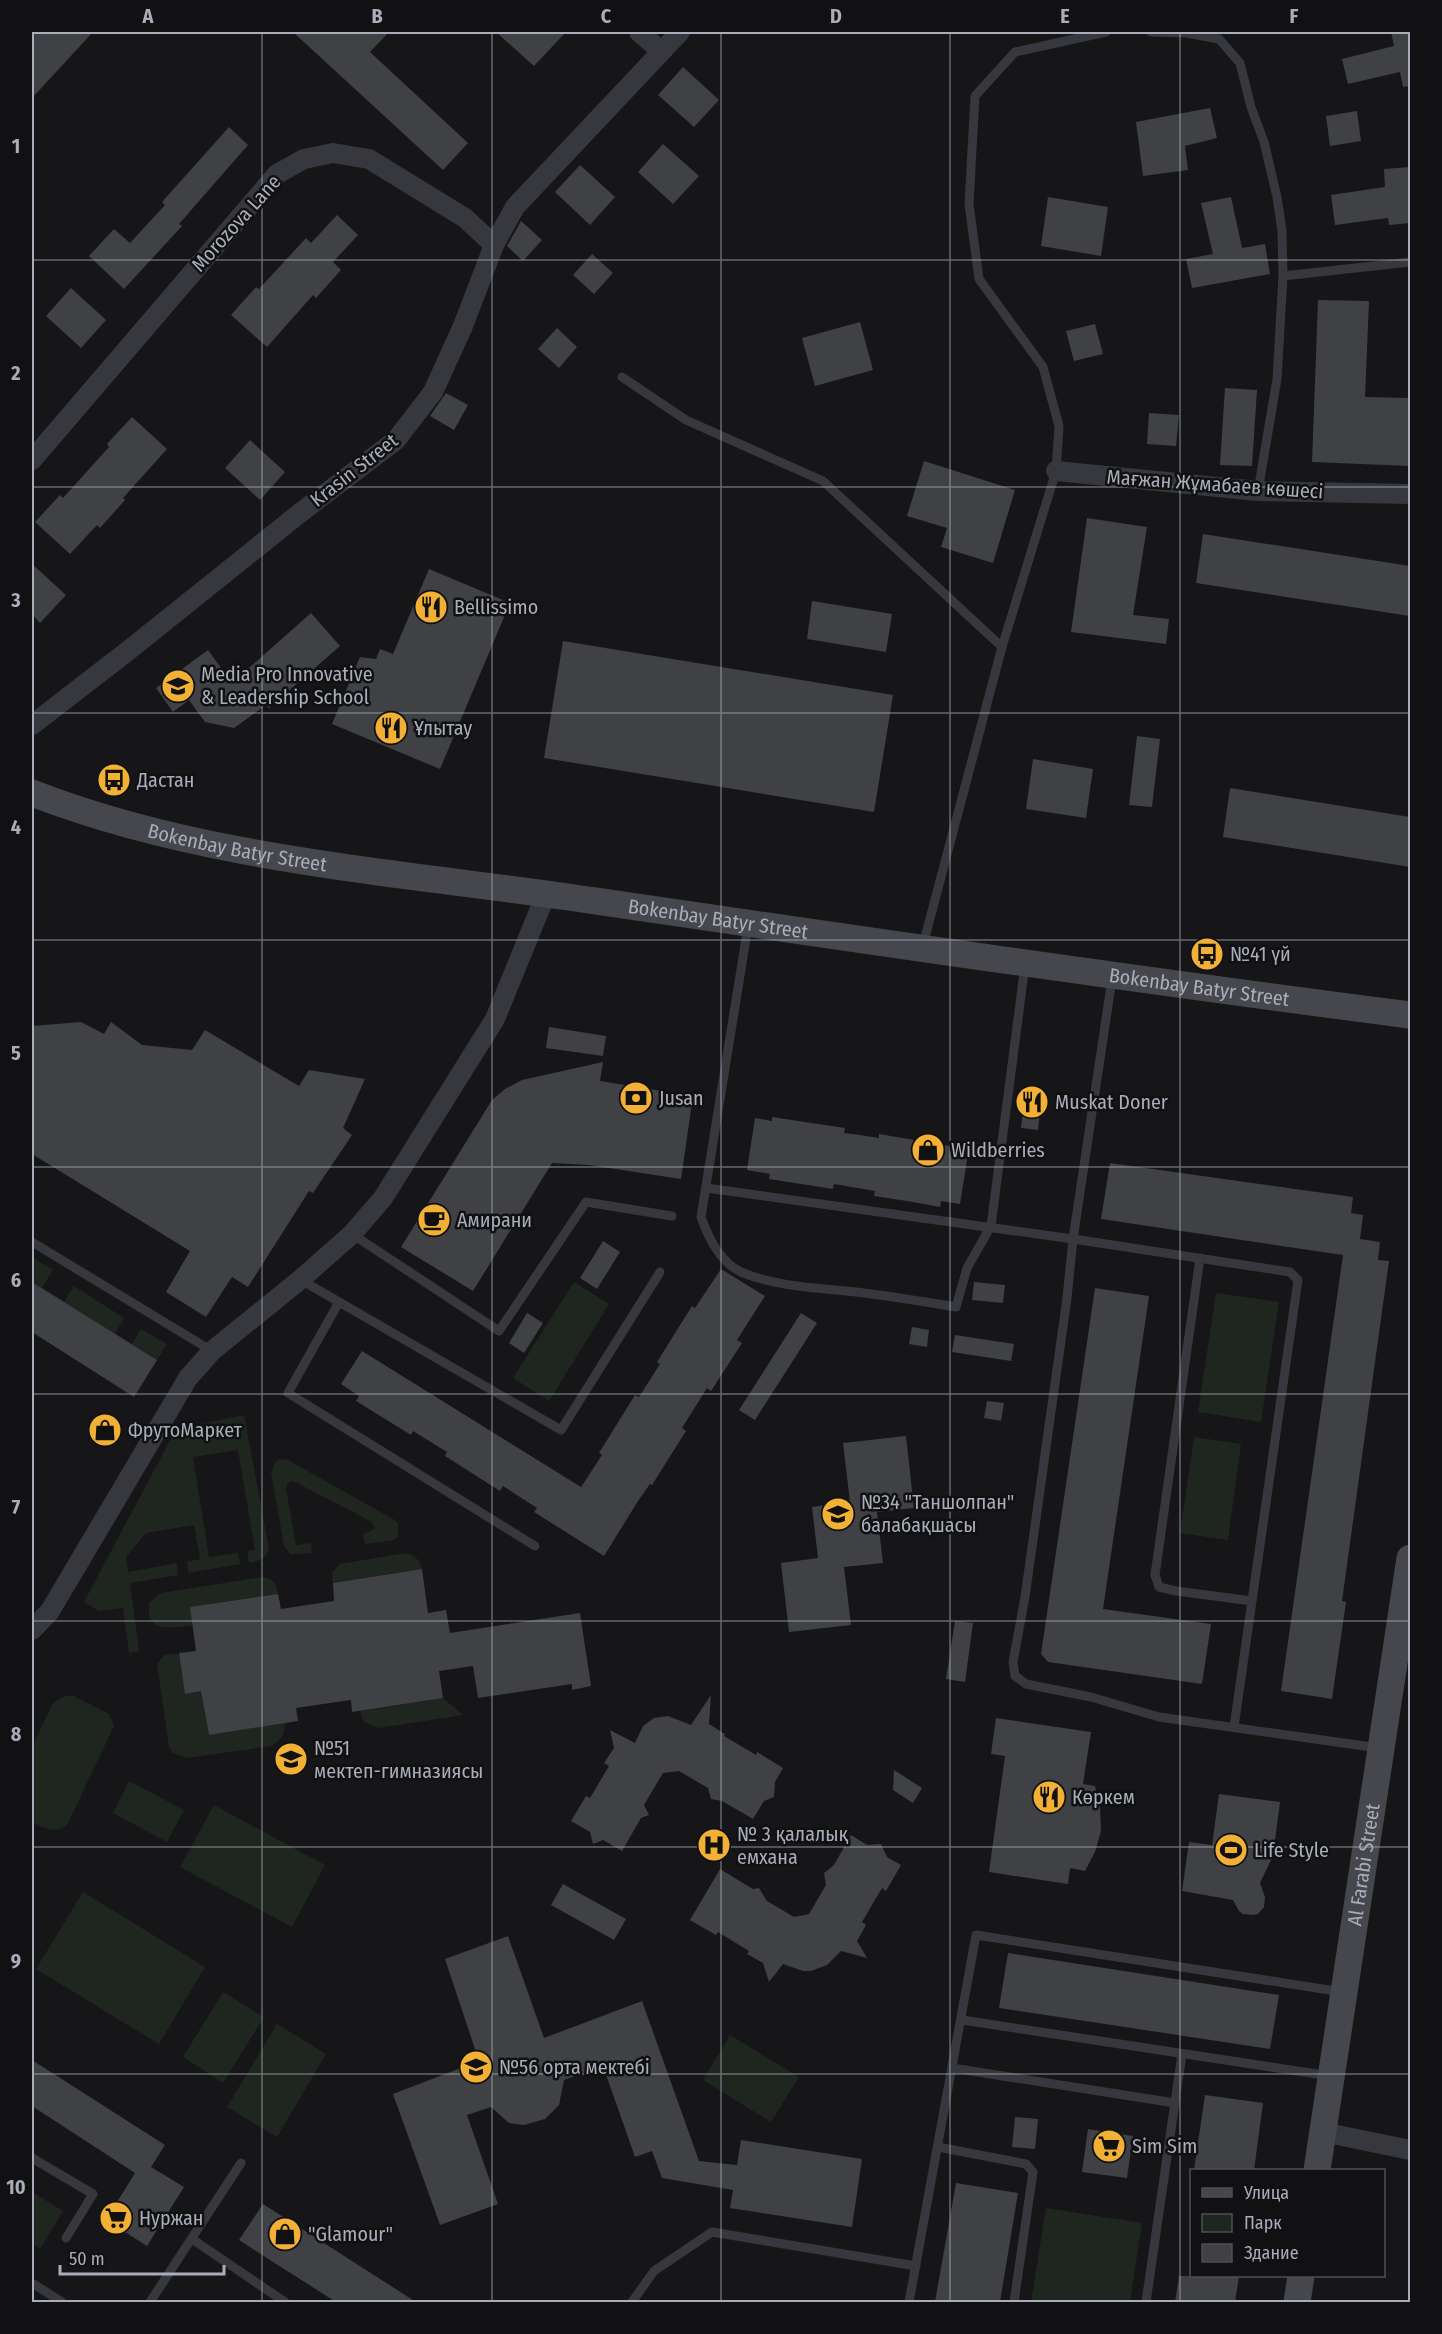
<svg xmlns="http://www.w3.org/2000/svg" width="1442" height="2334" viewBox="0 0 1442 2334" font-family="'Fira Sans Condensed',sans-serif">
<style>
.green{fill:#1e261f}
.building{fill:#404145}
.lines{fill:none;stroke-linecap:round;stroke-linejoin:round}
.lane{stroke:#37383d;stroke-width:9}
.street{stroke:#37383d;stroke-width:20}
.secondary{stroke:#45474d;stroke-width:27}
.grid{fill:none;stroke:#a8adb8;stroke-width:1.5;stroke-opacity:0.55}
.labels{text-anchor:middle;stroke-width:5;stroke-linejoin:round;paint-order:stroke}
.street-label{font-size:20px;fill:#a8adb8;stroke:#111113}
.poi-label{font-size:20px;fill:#a8adb8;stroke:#111113;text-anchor:start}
.neatline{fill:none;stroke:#a8adb8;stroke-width:2}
.grid-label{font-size:20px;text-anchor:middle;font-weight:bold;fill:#a8adb8}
</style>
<rect width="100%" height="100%" fill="#161618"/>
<g class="green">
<path d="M32,1257l21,13 -11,18 -10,-7z"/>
<path d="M574,1282l35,22 -60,97 -36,-23z"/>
<path d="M74,1286l50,32 -9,16 -51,-32z"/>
<path d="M1216,1293l63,9 -18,120 -63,-10z"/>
<path d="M141,1329l26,15 -10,16 -25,-16z"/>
<path d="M244,1415l25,134c-4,11 -10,12 -20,14l-2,-12 8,-1 -17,-100 -45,7 16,100 29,-4 2,11 -52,9 -1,-11 13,-3 -6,-34 -48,8 -20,24 2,15 49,-9 1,12 -48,8 9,68 -10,2 -6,-45 -24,3 -15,-9 92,-173z"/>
<path d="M1194,1437l47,7 -13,96 -48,-7z"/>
<path d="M281,1459l7,1 105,59 5,4v13l-4,4 -29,4 -2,-10 12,-5 -3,-7 -79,-41 -5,2 -2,5 10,57 15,-2 1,10 -22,1 -6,-8 -13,-74 5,-11z"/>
<path d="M406,1553c10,3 13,6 16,16l-89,14 -1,-10 8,-9z"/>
<path d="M262,1577c11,1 15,6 16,17l-88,13 3,18c-21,3 -48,9 -44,-22l12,-10z"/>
<path d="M179,1654l6,40 22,-4 -3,19 5,26 76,-12c0,12 -4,18 -14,23l-84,12 -14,-5 -4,-6 -12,-83 7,-9z"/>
<path d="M65,1696h8l36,18 5,12 -47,99c-13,10 -22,3 -35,-3v-75l21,-44z"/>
<path d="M443,1698l20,17 -84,13 -16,-7 -3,-10z"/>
<path d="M129,1781l55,29 -17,32 -54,-29z"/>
<path d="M214,1805l111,60 -33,62 -112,-60z"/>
<path d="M83,1892l122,75 -46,77 -123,-75z"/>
<path d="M223,1992l41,25 -41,66 -40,-26z"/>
<path d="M277,2024l49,30 -49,83 -50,-30z"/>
<path d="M730,2035l69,42 -28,45 -68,-42z"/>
<path d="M32,2192l31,19 -23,38 -8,-6z"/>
<path d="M1046,2208l96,15 -12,79h-99z"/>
</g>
<g class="building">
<path d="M32,32h61l-61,66z"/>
<path d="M293,32h96l-19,20 98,91 -25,27z"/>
<path d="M496,32h70l-32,34z"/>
<path d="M1391,32h19v54l-7,1 -3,-15 -52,12 -6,-25 52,-13z"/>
<path d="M683,67l36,33 -25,27 -36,-32z"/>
<path d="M1210,108l7,30 -32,8 3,24 -45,6 -7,-54z"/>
<path d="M1357,111l4,30 -31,5 -4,-30z"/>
<path d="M229,127l19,18 -69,79 3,2 -58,63 -35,-33 25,-27 16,14 35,-38 -3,-3z"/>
<path d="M663,144l36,32 -26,28 -35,-32z"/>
<path d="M580,165l35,32 -25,28 -35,-33z"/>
<path d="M1410,167v56l-21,2 -1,-7 -53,7 -4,-30 54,-8 -1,-18z"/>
<path d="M1048,197l60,10 -7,49 -60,-10z"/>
<path d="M1231,197l11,51 23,-4 5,30 -78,14 -6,-29 27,-5 -12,-51z"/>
<path d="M337,215l21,20 -25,27 8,8 -25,28 -3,-3 -46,52 -36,-32 25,-28 3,2 47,-51 5,5z"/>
<path d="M521,221l21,19 -19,21 -16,-15z"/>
<path d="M592,254l21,19 -19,21 -21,-19z"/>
<path d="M71,288l35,32 -25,28 -35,-32z"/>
<path d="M1318,300l51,1 -4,96 45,1v68l-98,-4z"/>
<path d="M860,322l13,48 -58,16 -13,-48z"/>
<path d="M1095,324l8,30 -29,7 -8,-30z"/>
<path d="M557,328l20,19 -18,21 -21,-19z"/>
<path d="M1225,388l32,2 -5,76 -32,-1z"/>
<path d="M446,393l22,12 -14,25 -24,-14z"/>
<path d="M1149,413l30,2 -3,31 -29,-2z"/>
<path d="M132,417l35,32 -44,49 2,2 -25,28 -3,-3 -27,29 -35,-32 25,-27 3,3 46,-51 -2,-3z"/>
<path d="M250,440l35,32 -25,28 -35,-32z"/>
<path d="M924,461l91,29 -22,73 -52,-16 6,-19 -40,-12z"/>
<path d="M1087,518l60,9 -14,88 36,4 -3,25 -95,-12z"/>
<path d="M1203,534l207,32v50l-214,-33z"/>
<path d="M32,564l34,31 -26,28 -8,-9z"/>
<path d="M429,569l81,34 -70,166 -108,-45 28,-67 16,2 4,-10 13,5z"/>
<path d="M812,601l80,13 -6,38 -79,-13z"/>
<path d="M311,613l29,33 -71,62 -3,-3 -32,23 -29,-6 -16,-22 -16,12 -17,-24 52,-38 24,33z"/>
<path d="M563,641l330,54 -19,117 -330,-54z"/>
<path d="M1137,736l23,3 -8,68 -23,-2z"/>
<path d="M1033,759l60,10 -7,49 -60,-9z"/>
<path d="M1230,788l180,29v50l-187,-30z"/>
<path d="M81,1022l23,12 7,-12 31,23 50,5 13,-20 94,56 10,-16 56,9 -22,49 9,7 -39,58 -4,-2 -61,96 -16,-10 -26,40 -40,-25 24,-41 -158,-97v-128z"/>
<path d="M549,1027l57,9 -3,20 -57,-8z"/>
<path d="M603,1062l-3,19 93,15 -12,83 -92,-14 -37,-2 -79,128 -72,-44 91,-147 13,-11 17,-9z"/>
<path d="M1025,1091l17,2 -4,37 -17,-2z"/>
<path d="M772,1117l73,11 -1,5 16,2 19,3v-4l71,12 -1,5 19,3 -8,50 -19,-3 -1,6 -33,-6 -33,-5 1,-5 -41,-7 -1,5 -64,-10 1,-5 -23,-4 8,-52 17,3z"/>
<path d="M1110,1163l243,34 -2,16 12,2 -3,24 20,3 -2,18 11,1 -47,340 4,1 -14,97 -51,-8 62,-436 -242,-36z"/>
<path d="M603,1241l17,11 -23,37 -17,-11z"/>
<path d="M721,1269l44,27 -28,44 5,3 -31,48 -4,-3 -25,40 4,3 -34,54 -2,-1 -12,17 -34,55 -70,-44 3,-4 -34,-22 -3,5 -55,-35 2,-4 -34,-21 -2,4 -55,-34 3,-5 -18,-12 21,-33 219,136 21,-32 -3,-2 36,-58 4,2 21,-33 -3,-2 35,-56 3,2z"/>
<path d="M32,1282l125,78 -23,37 -102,-65z"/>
<path d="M974,1282l31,3 -2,18 -31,-3z"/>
<path d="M1095,1288l54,8 -46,313 108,15 -9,60 -154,-22 -7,-8z"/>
<path d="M527,1313l16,10 -19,30 -15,-10z"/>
<path d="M801,1313l16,10 -62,97 -16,-10z"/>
<path d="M912,1327l17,3 -2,17 -18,-3z"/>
<path d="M955,1335l59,9 -3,17 -59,-9z"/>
<path d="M987,1401l17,2 -3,18 -17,-3z"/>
<path d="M906,1436l8,72 -37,4 6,51 -39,4 7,58 -62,7 -8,-69 37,-5 -6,-51 38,-5 -7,-59z"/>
<path d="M422,1569l6,44 18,-3 4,23 130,-20 11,73 -19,4v-6l-94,14 -5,-32 -34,5 4,27 -91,14 -1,-12 -28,4 -27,4 2,13 -89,14 -8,-44 -16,3 -6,-41 17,-2 -6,-44 88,-13 3,15 53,-8 -1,-18z"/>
<path d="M955,1621l18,2 -8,59 -19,-3z"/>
<path d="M711,1695l-2,29 16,10 -1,2 32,19 1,-3 26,16 -8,14 -1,15 -10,4 -11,18 -31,-18 -11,-2 -3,-11 -29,-17 -16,2 -19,32 5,10 -8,3 -19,33 -19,-11 -10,4 -3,-12 -19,-11 15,-25 4,2 19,-32 -5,-3 10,-15 -4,-18 25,13 8,-17 11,-8 14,-2 23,9z"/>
<path d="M996,1718l95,14 -8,52 12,2 5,22 1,23 -6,21 -10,19 -15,-3 -2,16 -79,-12 16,-116 -14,-2z"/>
<path d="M894,1770l28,18 -9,15 -20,-13z"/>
<path d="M1219,1794l61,8 -7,54 -13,27 5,14 -1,10 -6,7 -5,1 -10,-1 -4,-3 -6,-11 -51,-9 7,-49 23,3z"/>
<path d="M851,1835l16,10 14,-1 6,13 14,8 -15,26 -4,-3 -20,34 4,3 -9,16 10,17 -26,-7 -14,14 -16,6h-8l-20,-7 -14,18 -6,-19 -16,-9 2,-3 -31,-19 -2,3 -26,-15 30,-51 33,20 6,-1 8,13 27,16 15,-3 17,-29 -2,-12 10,-8z"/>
<path d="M563,1884l63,35 -12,21 -63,-35z"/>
<path d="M508,1936l36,102 98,-37 57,160 38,4 4,-25 121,19 -10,68 -122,-19 3,-18 -71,-12 -10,-27 -17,6 -32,-91 -39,14 -5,25 -14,14 -21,6 -15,-2 -18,-16 -24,8 31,89 -58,21 -47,-131 86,-33 -34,-102z"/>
<path d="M1008,1953l271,42 -9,54 -271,-41z"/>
<path d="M32,2060l133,85 -14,22 33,20 -37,59 -41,-26 29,-47 -103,-67z"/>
<path d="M1205,2095l58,8 -9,67h-60z"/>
<path d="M1015,2117l23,2 -3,30 -23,-2z"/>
<path d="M1088,2129l45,7 -6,42 -45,-6z"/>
<path d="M956,2183l62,10 -18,109h-65z"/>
<path d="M263,2204l153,98h-80l-55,-35 -42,-27z"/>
<path d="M1179,2276h60l-4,26h-60z"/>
</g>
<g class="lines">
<g class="lane">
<path d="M1151,32l35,1 33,6 21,24 11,44 13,35 13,55 5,34 1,45"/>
<path d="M622,377l64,43 137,61 179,166"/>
<path d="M1258,491l19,-112 6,-103 127,-14"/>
<path d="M748,926l-47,291c7,20 19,45 40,55 38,16 84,16 123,21 31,4 62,9 92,14l11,-39 24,-42 34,-261"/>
<path d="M923,945l79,-298 54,-176 3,-45 -16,-59 -64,-88 -10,-75 6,-108 40,-44 91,-20"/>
<path d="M1112,979l-39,260 217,33 8,8 -46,321"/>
<path d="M706,1188l367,51 -6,59 -42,299 -12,65 2,14 11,8 65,13 68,20 220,31"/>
<path d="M352,1234l147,97 87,-129 86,14"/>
<path d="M32,1242l180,109"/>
<path d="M1200,1258l-45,317 4,12 17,4 76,10 -18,126"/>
<path d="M301,1280l260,150 99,-158"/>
<path d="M339,1302l-51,91 247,153"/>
<path d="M962,2020l368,56"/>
<path d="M952,2068l223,35"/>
<path d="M938,2147l88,17 7,8 -19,130"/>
<path d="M32,2158l61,36 -27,44"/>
<path d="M192,2239l93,63"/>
<path d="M32,2283l30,19"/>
<path d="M150,2302l91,-139"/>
<path d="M632,2302l22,-31 58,-39 204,34"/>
<path d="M909,2302l67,-367 366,57"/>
<path d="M1146,2302l36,-248"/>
</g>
<g class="street">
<path d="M639,32l22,19"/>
<path d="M32,460l245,-286 27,-15 29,-6 36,6 96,59 29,27"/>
<path d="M1056,471l202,20 152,3"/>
<path d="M32,725l97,-75 171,-137 96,-73 37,-48 30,-66 31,-81 21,-38 165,-175"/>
<path d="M32,1630l18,-19 138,-233 24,-27 89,-72 51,-45 31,-36 112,-179 51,-125"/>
<path d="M1323,2132l87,18"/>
</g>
<g class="secondary">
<path id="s1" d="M32,793c170,66 357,78 536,104 281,41 561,82 842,118"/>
<path id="s2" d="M1317,2170l93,-612"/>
<path d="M1297,2302l4,-26"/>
</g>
</g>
<path class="grid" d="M262,32v2270M492,32v2270M721,32v2270M950,32v2270M1180,32v2270M32,260h1378M32,487h1378M32,713h1378M32,940h1378M32,1167h1378M32,1394h1378M32,1621h1378M32,1847h1378M32,2074h1378"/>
<defs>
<g id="restaurant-disc" transform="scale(1.725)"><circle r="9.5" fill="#f2b134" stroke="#111113"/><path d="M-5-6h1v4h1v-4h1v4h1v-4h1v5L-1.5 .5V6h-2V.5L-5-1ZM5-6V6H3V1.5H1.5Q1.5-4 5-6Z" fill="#111"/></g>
<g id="school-disc" transform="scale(1.725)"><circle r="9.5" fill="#f2b134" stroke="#111113"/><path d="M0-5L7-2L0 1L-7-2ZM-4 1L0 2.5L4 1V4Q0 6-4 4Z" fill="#111"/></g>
<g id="bus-disc" transform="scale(1.725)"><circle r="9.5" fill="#f2b134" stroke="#111113"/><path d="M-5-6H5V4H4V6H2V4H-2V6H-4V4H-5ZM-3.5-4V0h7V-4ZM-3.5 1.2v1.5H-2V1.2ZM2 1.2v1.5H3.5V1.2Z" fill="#111"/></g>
<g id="bank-disc" transform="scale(1.725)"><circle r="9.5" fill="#f2b134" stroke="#111113"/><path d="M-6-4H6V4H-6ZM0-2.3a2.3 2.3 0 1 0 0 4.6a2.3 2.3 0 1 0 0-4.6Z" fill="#111"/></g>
<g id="shop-disc" transform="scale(1.725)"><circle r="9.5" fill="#f2b134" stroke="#111113"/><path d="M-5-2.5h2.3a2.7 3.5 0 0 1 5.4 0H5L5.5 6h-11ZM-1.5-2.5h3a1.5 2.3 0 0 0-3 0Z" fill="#111"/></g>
<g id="cafe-disc" transform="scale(1.725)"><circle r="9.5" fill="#f2b134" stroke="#111113"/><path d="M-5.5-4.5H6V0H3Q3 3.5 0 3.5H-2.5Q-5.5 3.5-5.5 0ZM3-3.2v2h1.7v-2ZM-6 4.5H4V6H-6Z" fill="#111"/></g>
<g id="hospital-disc" transform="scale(1.725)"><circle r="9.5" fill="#f2b134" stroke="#111113"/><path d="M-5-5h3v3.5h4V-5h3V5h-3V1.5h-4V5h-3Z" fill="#111"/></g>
<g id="stadium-disc" transform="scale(1.725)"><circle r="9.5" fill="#f2b134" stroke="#111113"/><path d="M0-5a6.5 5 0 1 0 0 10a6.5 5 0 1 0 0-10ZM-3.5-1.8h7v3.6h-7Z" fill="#111"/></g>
<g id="supermarket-disc" transform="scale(1.725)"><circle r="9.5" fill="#f2b134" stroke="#111113"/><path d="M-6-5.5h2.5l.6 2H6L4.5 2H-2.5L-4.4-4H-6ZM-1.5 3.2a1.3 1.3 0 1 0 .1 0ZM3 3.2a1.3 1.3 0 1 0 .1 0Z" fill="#111"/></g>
</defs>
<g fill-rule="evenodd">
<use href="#restaurant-disc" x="431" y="607"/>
<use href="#school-disc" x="178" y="686"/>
<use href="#restaurant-disc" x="391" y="728"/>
<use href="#bus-disc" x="114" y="780"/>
<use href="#bus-disc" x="1207" y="954"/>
<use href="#bank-disc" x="636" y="1098"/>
<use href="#restaurant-disc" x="1032" y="1102"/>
<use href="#shop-disc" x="928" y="1150"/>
<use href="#cafe-disc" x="434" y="1220"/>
<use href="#shop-disc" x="105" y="1430"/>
<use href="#school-disc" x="838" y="1514"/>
<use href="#school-disc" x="291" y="1759"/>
<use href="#restaurant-disc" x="1049" y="1797"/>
<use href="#hospital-disc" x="714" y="1845"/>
<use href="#stadium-disc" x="1231" y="1850"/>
<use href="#school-disc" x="476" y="2067"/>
<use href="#supermarket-disc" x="1109" y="2146"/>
<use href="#supermarket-disc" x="116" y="2218"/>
<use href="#shop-disc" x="285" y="2234"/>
</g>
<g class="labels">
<g class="street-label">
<text transform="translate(236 223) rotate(-48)" y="7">Morozova Lane</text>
<text transform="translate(354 470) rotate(-38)" y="7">Krasin Street</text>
<text transform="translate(1215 484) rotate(4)" y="7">Мағжан Жұмабаев көшесі</text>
<text dy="7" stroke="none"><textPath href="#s1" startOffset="213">Bokenbay Batyr Street</textPath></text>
<text dy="7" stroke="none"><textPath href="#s1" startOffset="699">Bokenbay Batyr Street</textPath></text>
<text dy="7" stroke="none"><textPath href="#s1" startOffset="1185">Bokenbay Batyr Street</textPath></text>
<text dy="7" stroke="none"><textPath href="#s2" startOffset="309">Al Farabi Street</textPath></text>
</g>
<g class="poi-label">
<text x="454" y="614">Bellissimo</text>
<text x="201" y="681">Media Pro Innovative<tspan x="201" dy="23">&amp; Leadership School</tspan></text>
<text x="414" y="735">Ұлытау</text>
<text x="137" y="787">Дастан</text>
<text x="1230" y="961">№41 үй</text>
<text x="659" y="1105">Jusan</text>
<text x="1055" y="1109">Muskat Doner</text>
<text x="951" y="1157">Wildberries</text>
<text x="457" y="1227">Амирани</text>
<text x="128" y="1437">ФрутоМаркет</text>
<text x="861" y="1509">№34 "Таншолпан"<tspan x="861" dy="23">балабақшасы</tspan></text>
<text x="314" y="1755">№51<tspan x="314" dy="23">мектеп-гимназиясы</tspan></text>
<text x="1072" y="1804">Көркем</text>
<text x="737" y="1841">№ 3 қалалық<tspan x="737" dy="23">емхана</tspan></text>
<text x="1254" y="1857">Life Style</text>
<text x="499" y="2074">№56 орта мектебі</text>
<text x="1132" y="2153">Sim Sim</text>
<text x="139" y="2225">Нуржан</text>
<text x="308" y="2241">"Glamour"</text>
</g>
</g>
<rect width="1442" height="2334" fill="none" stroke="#111113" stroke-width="66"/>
<rect x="1190" y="2169" width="195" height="108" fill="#111113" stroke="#4d4f55" stroke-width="1.5"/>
<rect x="1202" y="2188" width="30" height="9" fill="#45474d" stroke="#4d4f55" stroke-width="1.5"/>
<text x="1244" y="2199" font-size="18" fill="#a8adb8">Улица</text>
<rect x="1202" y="2214" width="30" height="18" fill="#1e261f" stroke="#4d4f55" stroke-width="1.5"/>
<text x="1244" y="2229" font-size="18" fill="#a8adb8">Парк</text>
<rect x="1202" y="2244" width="30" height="18" fill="#404145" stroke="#4d4f55" stroke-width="1.5"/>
<text x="1244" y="2259" font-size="18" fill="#a8adb8">Здание</text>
<path d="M60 2265v9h164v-9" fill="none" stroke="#a8adb8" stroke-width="3"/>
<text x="69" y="2265" font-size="18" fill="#a8adb8" stroke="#111113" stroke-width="4.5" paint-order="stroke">50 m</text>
<rect x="33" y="33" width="1376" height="2268" class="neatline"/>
<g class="grid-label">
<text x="148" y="23">A</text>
<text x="377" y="23">B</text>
<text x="606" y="23">C</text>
<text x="836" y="23">D</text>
<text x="1065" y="23">E</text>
<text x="1294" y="23">F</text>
<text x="16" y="153">1</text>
<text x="16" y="380">2</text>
<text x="16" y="607">3</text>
<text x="16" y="834">4</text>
<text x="16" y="1060">5</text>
<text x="16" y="1287">6</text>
<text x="16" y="1514">7</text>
<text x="16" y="1741">8</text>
<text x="16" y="1968">9</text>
<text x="16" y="2194">10</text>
</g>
</svg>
